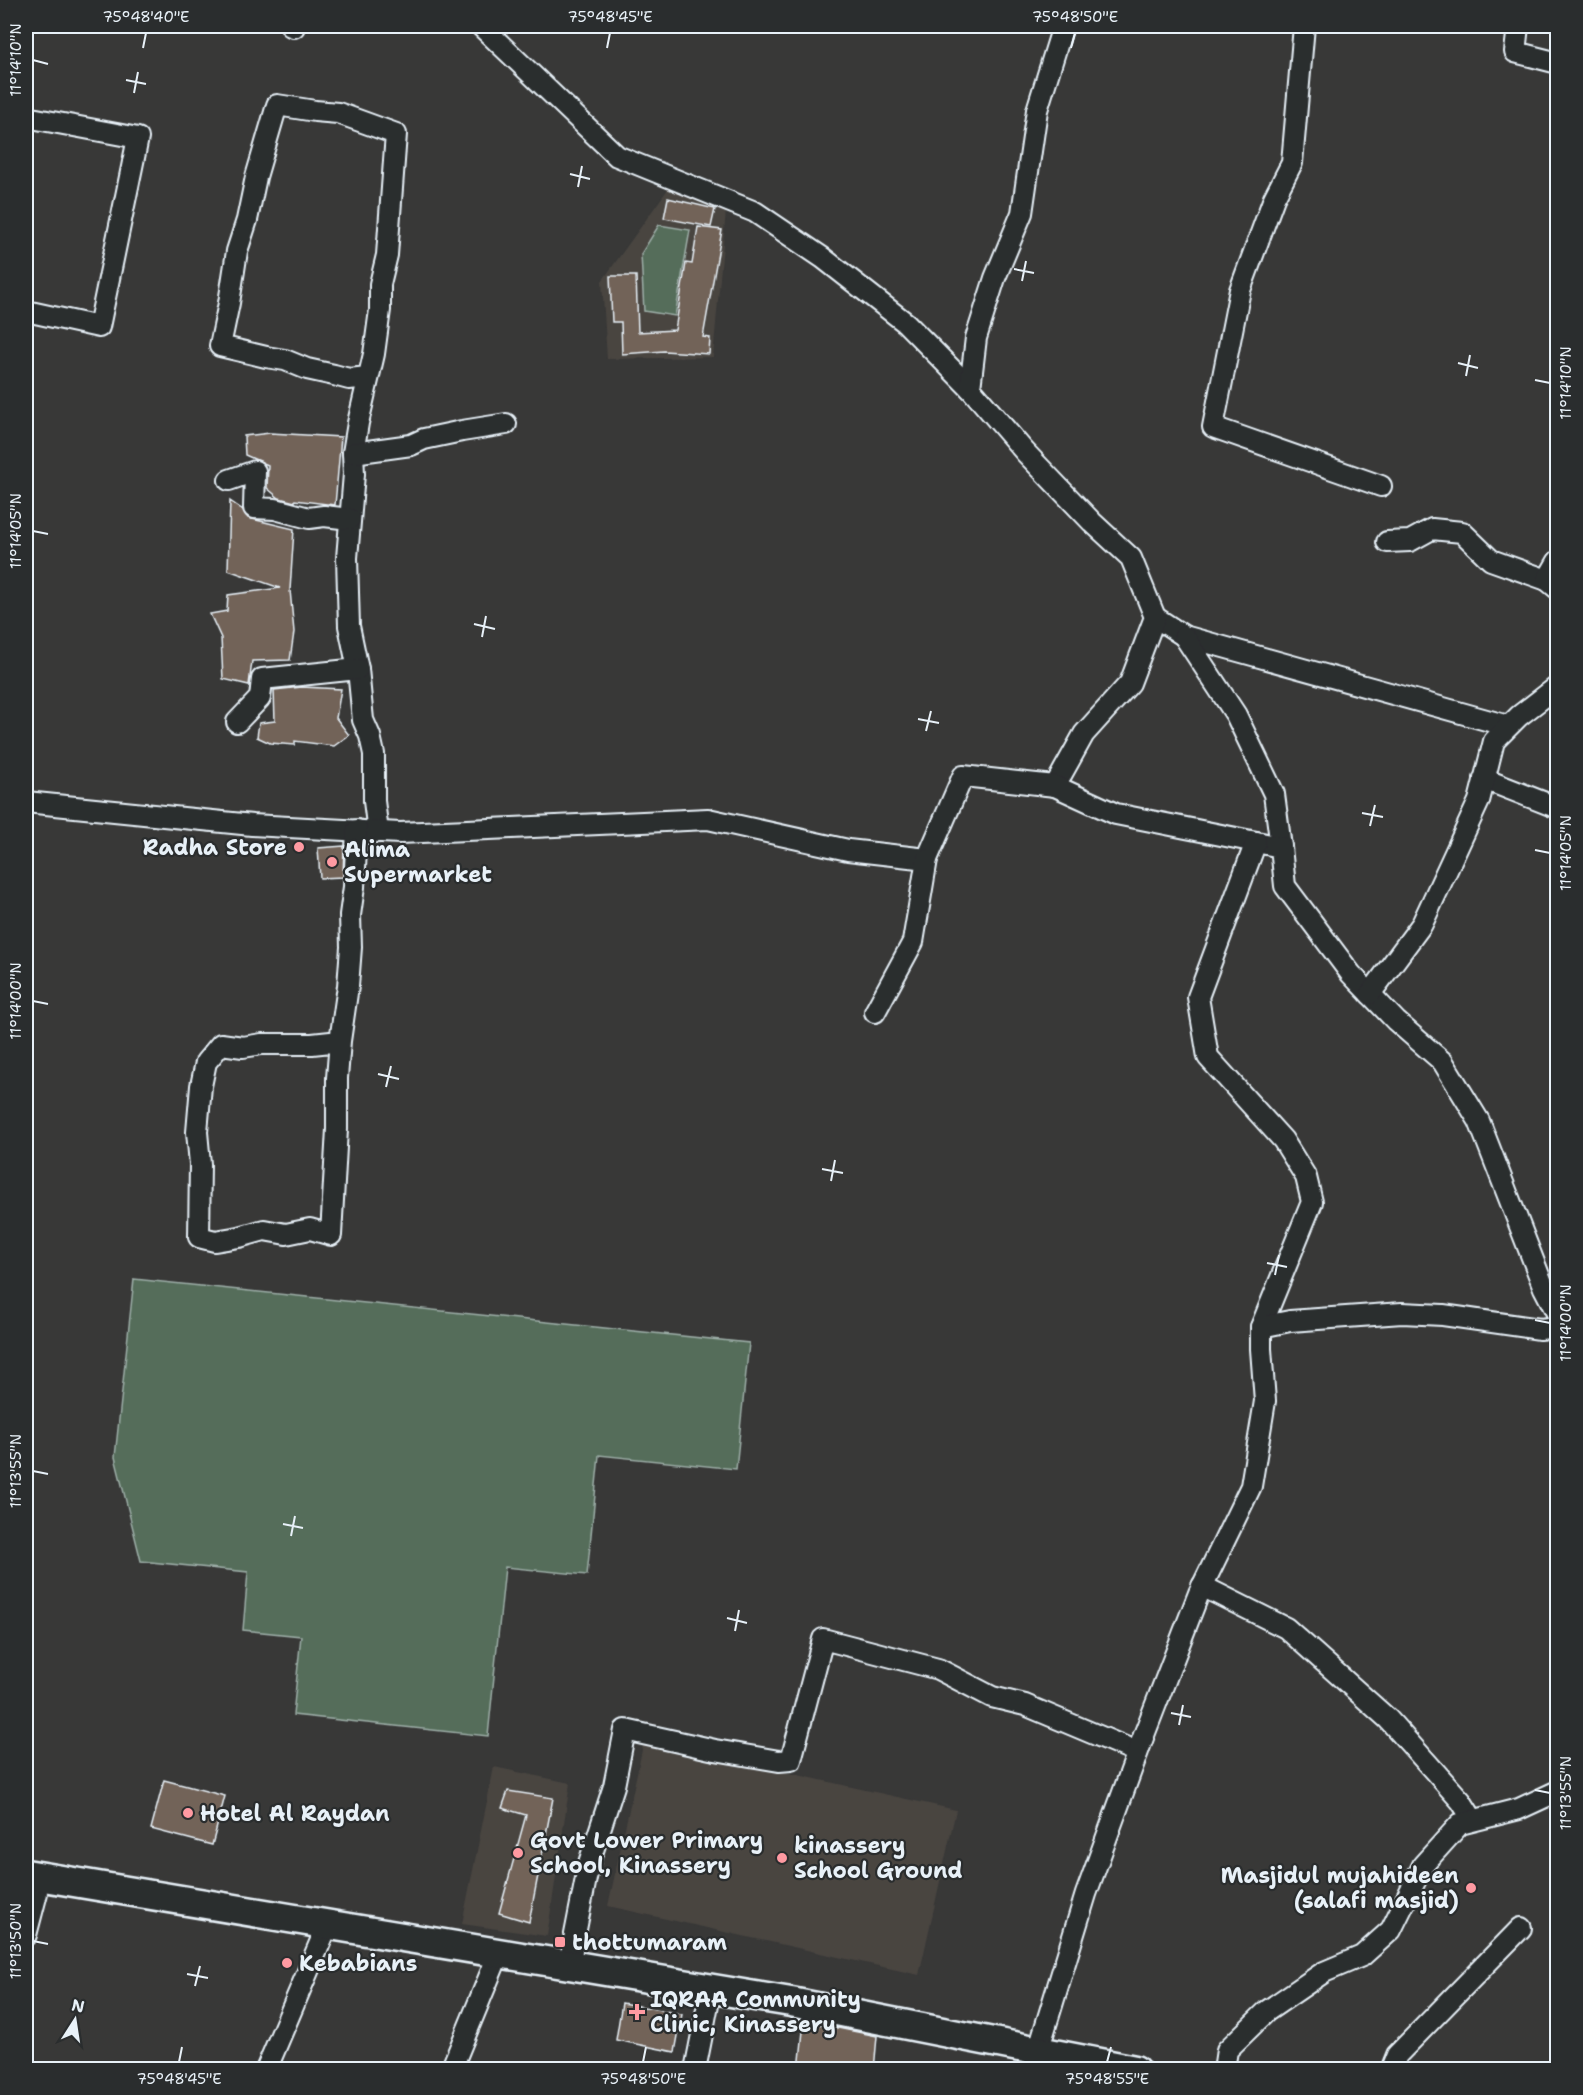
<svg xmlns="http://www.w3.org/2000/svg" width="1583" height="2095" viewBox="0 0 1583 2095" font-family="'Shantell Sans',sans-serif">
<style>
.built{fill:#494541}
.green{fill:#556d5a;stroke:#9eafa9;stroke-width:1.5}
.building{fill:#726359;stroke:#e8f1f8;stroke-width:1.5}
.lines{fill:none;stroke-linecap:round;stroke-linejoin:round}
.minor-casing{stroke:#e8f1f8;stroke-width:24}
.secondary-casing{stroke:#e8f1f8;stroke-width:33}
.minor{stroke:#2a2d2e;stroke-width:20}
.secondary{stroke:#2a2d2e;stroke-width:28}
.ticks{fill:none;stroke:#e8f1f8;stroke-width:2}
.poi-dot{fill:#ff9aa2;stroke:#2a2d2e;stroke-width:2}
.labels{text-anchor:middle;stroke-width:4.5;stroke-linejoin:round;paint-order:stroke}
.poi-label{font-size:22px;font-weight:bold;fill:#e8f1f8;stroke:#2a2d2e;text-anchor:start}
.neatline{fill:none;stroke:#e8f1f8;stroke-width:2}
.ticks-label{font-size:15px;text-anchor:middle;fill:#e8f1f8}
</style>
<rect width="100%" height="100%" fill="#383837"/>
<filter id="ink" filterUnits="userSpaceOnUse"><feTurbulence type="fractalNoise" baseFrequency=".0167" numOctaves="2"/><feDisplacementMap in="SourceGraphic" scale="12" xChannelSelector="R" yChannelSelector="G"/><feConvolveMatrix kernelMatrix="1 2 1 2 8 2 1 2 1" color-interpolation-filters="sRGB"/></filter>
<g filter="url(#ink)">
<g class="built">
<path d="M668,189l59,10 -14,158 -106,2 -5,-78z"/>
<path d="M644,1741l312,69 -37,165 -311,-69z"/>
<path d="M494,1767l76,16 -23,153 -85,-12z"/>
</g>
<g class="green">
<path d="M659,225l31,5 -15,86 -31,-5 -3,-57z"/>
<path d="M134,1279l615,64 -13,126 -137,-14 -12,120 -82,-8 -17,169 -195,-21 8,-79 -58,-6 5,-58 -107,-11 -26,-104z"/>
</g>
<g class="building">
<path d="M668,198l47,11 -4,18 -47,-9z"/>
<path d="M698,227l24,3 -19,107 7,1 -1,16 -45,-3 -42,3 -1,-32h-9l-2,-46h26l2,56 37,-2 11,-67 6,1z"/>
<path d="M270,433l71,4 -6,68 -40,-5v2l-16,-4 -12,-10 1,-23 -23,-10 -1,-19z"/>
<path d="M230,501l13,9 5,8 46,11 -4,61 4,42 -4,28 -38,1 -3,24 -26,-6 -2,-41 -11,-24 17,-3 1,-16 52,-7 -52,-18z"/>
<path d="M302,687l39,2 -5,29 13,17 -15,11 -39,-5v4l-25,-2 -13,-6 2,-14 16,-2 -1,-31z"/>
<path d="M344,846l-1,31 -23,1 -2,-30z"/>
<path d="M164,1780l61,16 -13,49 -61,-16z"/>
<path d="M508,1791l45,7 -24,124 -30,-9 27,-98 -24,-7z"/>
<path d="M622,2003l60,11 -7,38 -59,-12z"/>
<path d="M804,2021l73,15 -3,34h-75z"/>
</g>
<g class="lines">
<g class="minor-casing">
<g id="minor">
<path d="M291,26l3,1"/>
<path d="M481,26l136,130 138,56 68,46 83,65 64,65"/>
<path d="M1304,26l-12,137 -18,35 -34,92 -27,137 168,59"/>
<path d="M1518,26l-3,26 43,11"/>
<path d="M26,117l112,21 -39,189 -73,-16"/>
<path d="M368,377l-19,2 -15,-4 -27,-6 -22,-9 -19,-3 -46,-11 9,-43 8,-52 10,-31 9,-43 21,-72 38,6 23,2 58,21 -9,121 -7,29v26l-6,44 -16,69 -5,30 1,21 -7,84 2,68 9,43 5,51 7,16 4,18v47l4,31"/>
<path d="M353,453l58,-8 13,-6 38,-8 44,-7"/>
<path d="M229,480l26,-9 -1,37 21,1 34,9 15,-2 26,3"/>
<path d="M1387,542l23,-1 22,-12 30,3 29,28 56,20"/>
<path d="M1558,561l-11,19 11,9"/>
<path d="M1155,617l29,19 324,90"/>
<path d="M1184,636l52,79 38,79 7,53"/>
<path d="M237,722l23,-24 2,-19 96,-10"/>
<path d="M1484,779l74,29"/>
<path d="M1055,786l29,-52 46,-51 25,-66 -24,-59 -39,-36 -67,-70 -55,-64 6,-50 19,-60 27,-65 15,-103 26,-84"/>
<path d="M26,802l226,23 148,8 308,-14 140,31 79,9 36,-83 92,10 61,28 165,33 4,39 66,88 45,47 47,41 36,59 65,167 14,27"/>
<path d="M1256,842l-58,155 10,60 75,83 23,37 6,25 -51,125"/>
<path d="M1370,994l52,-70 57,-123 15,-60 25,-25 39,-30"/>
<path d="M875,1012l38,-70 14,-83"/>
<path d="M340,1041l-28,3h-50l-19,3 -22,-3 -15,18 -5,24 -4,46 3,32 -1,73 16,4 24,-4 25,-7 22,4 24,-5 21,6 6,-106v-51l3,-37 8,-55 3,-39 -1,-32 4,-28 3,-57"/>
<path d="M1202,1586l84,42 102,91 73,82 12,19"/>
<path d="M26,1935l11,-42 -7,-19"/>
<path d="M569,1965l20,-102 25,-77 11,-56 90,20 64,11 12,-1 32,-121 115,30 54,28 33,8 112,47"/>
<path d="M1038,2051l48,-157 58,-159 55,-142 52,-107 14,-85 -4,-52v-22l29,-6 112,-8 41,2 97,14 18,-2"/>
<path d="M266,2070l62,-146"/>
<path d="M451,2070l48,-117"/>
<path d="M695,2070l16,-81"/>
<path d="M1224,2070l3,-20 40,-39 57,-39 38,-16 29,-26 32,-65 37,-41 59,-15 39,-18"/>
<path d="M1391,2070l6,-15 124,-127"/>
</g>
</g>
<g class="secondary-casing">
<path id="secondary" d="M26,1874l765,128 344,68"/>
</g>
<use href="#minor" class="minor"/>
<use href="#secondary" class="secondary"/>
</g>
</g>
<path class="ticks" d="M143,48l3,-15M607,48l3,-15M1071,48l4,-15M33,60l15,4M126,80l20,4M134,93l4,-21M570,174l20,5M578,187l4,-21M1014,269l20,4M1022,281l4,-20M1458,363l20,5M1466,376l4,-21M1535,380l15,3M33,531l15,3M474,624l21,5M482,637l4,-21M918,719l21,4M926,731l5,-20M1362,813l21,4M1370,826l5,-21M1535,850l15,3M33,1001l15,3M378,1074l21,5M386,1087l5,-21M822,1169l21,4M831,1181l4,-21M1267,1263l20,4M1275,1275l4,-20M1535,1320l15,3M33,1471l15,3M283,1524l20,4M291,1536l4,-20M727,1618l20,5M735,1631l4,-21M1171,1713l20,4M1179,1725l4,-20M1535,1790l15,3M33,1941l15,3M187,1974l21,4M195,1986l5,-20M179,2062l3,-15M643,2062l3,-15M1107,2062l4,-15"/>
<g class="poi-dot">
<circle cx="299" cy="847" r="6"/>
<circle cx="332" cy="862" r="6"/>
<circle cx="188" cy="1813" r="6"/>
<circle cx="518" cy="1853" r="6"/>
<circle cx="782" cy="1858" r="6"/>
<circle cx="1471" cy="1888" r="6"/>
<rect x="554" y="1936" width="12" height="12" rx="3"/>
<circle cx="287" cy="1963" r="6"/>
<path d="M634 2003h6v6h6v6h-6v6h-6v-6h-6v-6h6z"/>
</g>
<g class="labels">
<g class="poi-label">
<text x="287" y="855" text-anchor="end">Radha Store</text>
<text x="344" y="857">Alima<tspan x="344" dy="25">Supermarket</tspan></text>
<text x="200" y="1821">Hotel Al Raydan</text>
<text x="530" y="1848">Govt Lower Primary<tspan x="530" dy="25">School, Kinassery</tspan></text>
<text x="794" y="1853">kinassery<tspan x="794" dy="25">School Ground</tspan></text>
<text x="1459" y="1883" text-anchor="end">Masjidul mujahideen<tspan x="1459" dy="25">(salafi masjid)</tspan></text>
<text x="572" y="1950">thottumaram</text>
<text x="299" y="1971">Kebabians</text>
<text x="650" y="2007">IQRAA Community<tspan x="650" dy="25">Clinic, Kinassery</tspan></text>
</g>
</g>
<rect width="1583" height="2095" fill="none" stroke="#2a2d2e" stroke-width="66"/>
<g transform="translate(75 2020) rotate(12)" stroke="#2a2d2e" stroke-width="4.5" paint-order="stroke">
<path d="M0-4.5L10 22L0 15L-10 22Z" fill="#e8f1f8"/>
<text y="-9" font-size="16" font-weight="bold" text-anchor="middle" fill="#e8f1f8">N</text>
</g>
<rect x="33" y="33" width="1517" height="2029" class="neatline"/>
<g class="ticks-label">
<text x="146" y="22">75°48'40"E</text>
<text x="610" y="22">75°48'45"E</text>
<text x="1075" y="22">75°48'50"E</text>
<text transform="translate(16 60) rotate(-90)" y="5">11°14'10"N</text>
<text transform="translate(1566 383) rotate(-90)" y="5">11°14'10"N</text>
<text transform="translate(16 531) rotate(-90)" y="5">11°14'05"N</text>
<text transform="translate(1566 853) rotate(-90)" y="5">11°14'05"N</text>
<text transform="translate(16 1001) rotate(-90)" y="5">11°14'00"N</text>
<text transform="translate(1566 1323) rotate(-90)" y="5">11°14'00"N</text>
<text transform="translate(16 1471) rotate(-90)" y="5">11°13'55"N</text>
<text transform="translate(1566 1793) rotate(-90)" y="5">11°13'55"N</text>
<text transform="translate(16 1941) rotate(-90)" y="5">11°13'50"N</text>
<text x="179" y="2084">75°48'45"E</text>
<text x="643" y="2084">75°48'50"E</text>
<text x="1107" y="2084">75°48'55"E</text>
</g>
</svg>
